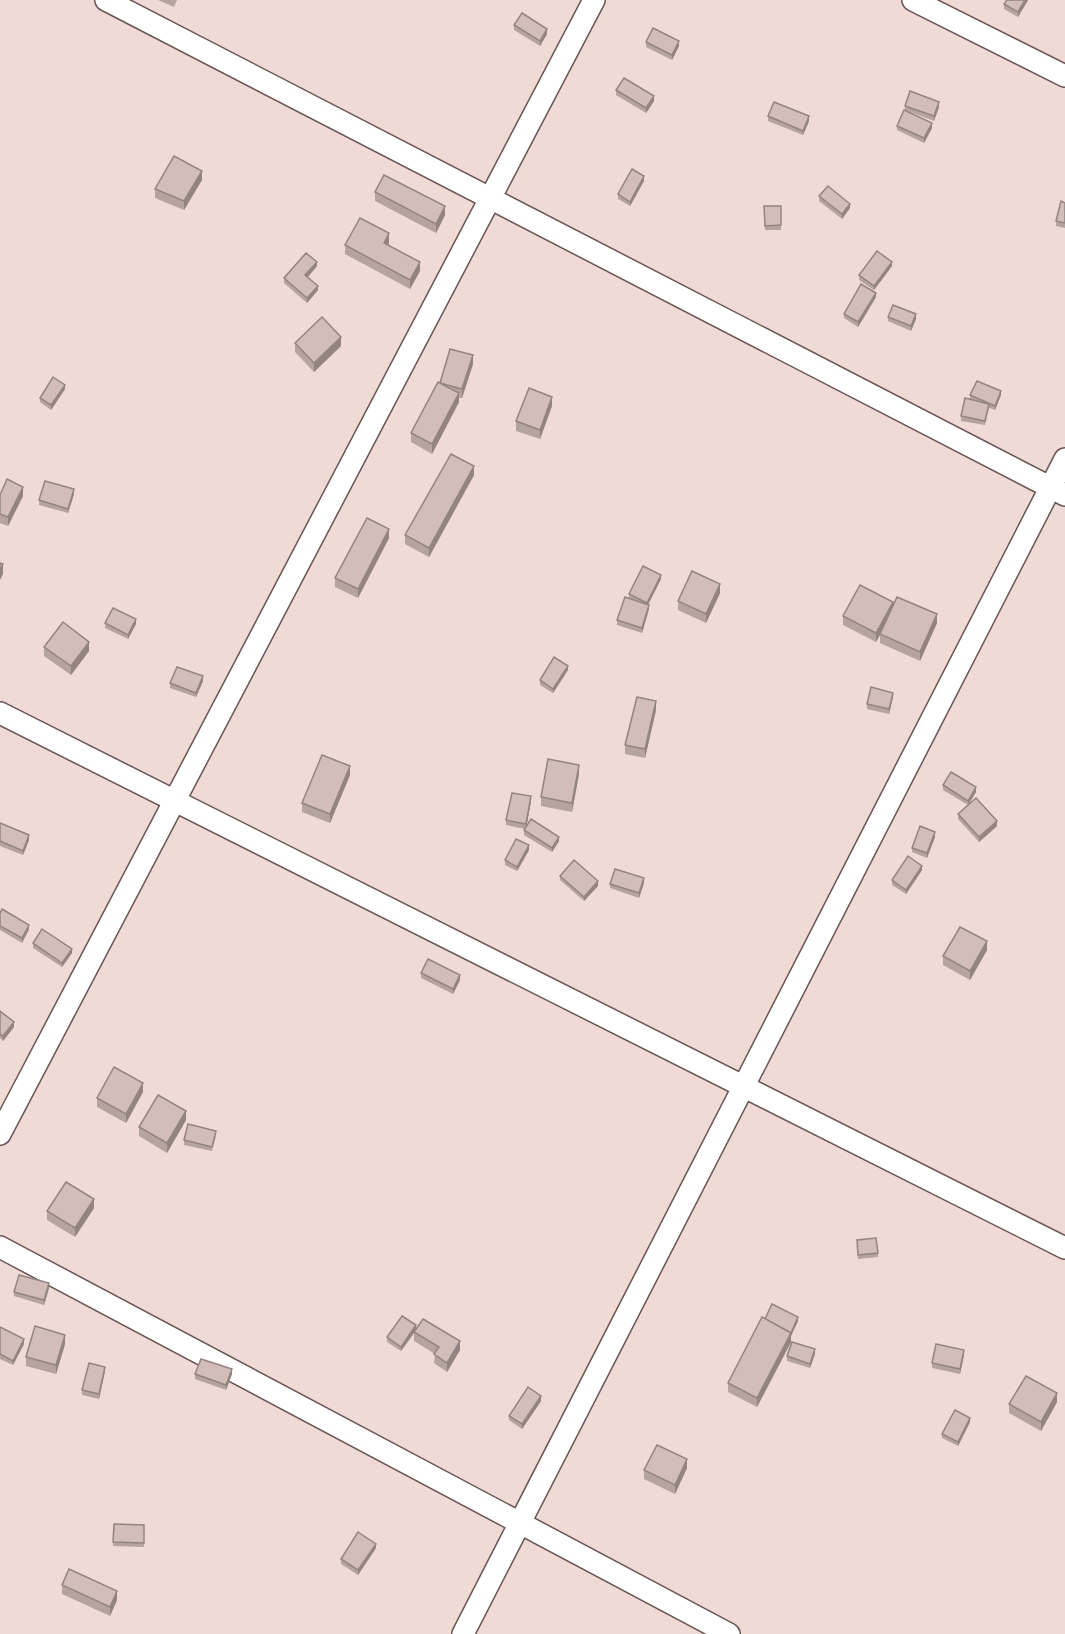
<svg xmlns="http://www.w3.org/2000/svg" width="1065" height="1634" viewBox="0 0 1065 1634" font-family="'Noto Sans',sans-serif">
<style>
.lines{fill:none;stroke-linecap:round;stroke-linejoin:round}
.minor-casing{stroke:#685552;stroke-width:24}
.minor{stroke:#fff;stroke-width:21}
.wall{fill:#b5a39f}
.shaded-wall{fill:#938482}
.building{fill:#d2bdb9;stroke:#938482;stroke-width:1.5}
</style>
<rect width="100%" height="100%" fill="#f0dad5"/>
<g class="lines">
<g class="minor-casing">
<g id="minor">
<path d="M106,0l959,495"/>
<path d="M913,0l152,76"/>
<path d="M0,713l1065,535"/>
<path d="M0,1134l594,-1134"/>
<path d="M0,1247l729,387"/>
<path d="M463,1634l602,-1175"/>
</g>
</g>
<use href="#minor" class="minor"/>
</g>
<g class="wall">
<path d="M158,0h19l-3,7z"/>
<path d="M1007,0h21l-10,17 -14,-8v-5z"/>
<path d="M514,25l33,9 -7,12 -26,-16z"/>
<path d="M646,42l33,4 -7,14 -26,-13z"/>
<path d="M616,90l38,11 -8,12 -30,-18z"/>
<path d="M905,106l34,1 -5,14 -29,-11z"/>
<path d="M768,116l41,5 -6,14 -35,-14z"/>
<path d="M897,126l35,2 -8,15 -27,-13z"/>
<path d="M202,180l-18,30 -29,-12v-9z"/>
<path d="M644,181l-14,25 -12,-7v-5z"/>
<path d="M375,192l70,23 -9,18 -61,-32z"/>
<path d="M819,196l31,12 -8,11 -23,-18z"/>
<path d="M1065,203v25l-9,-2v-5z"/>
<path d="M764,206l17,19v5h-16z"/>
<path d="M389,243l-1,2 32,26 -10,18 -65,-35v-9z"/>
<path d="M317,266l-9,11 10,13 -11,13 -23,-20v-5z"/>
<path d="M892,266l-18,24 -15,-10v-5z"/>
<path d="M876,297l-18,30 -14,-9v-4z"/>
<path d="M888,317l28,2 -5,12 -23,-10z"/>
<path d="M295,343l46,3 -27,26 -19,-20z"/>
<path d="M473,364l-11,34h-3v4l-27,52 -21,-12v-9l29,-49z"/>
<path d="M65,389l-14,21 -11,-8v-4z"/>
<path d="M970,395h31l-6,15 -6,-2 -4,17 -24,-4v-5l9,-16z"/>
<path d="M552,406l-12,33 -24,-8v-10z"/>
<path d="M474,475l-45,82 -24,-13v-9z"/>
<path d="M74,494l-6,19 -29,-8v-5z"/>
<path d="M0,495l23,1 -15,30 -8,-3z"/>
<path d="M389,538l-31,60 -23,-11v-9z"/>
<path d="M661,579l-13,25 1,5 -7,24 -25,-8v-5l12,-22v-4z"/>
<path d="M720,593l-14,30 -28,-13v-9z"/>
<path d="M893,606l44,17 -17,38 -40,-18v-8l-4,7 -33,-17v-9z"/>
<path d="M105,623l31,1 -8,15 -23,-11z"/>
<path d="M44,647l45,4 -18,24 -27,-19z"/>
<path d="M568,670l-15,23 -13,-8v-5z"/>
<path d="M203,681l-7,16 -26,-9v-5z"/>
<path d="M893,697l-4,17 -22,-5v-5z"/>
<path d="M656,710l-11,48 -20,-4v-9z"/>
<path d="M579,774l-7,38 -31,-6v-9z"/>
<path d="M350,775l-20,48 -28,-11v-9z"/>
<path d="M943,785l33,7 -8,13 -25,-15z"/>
<path d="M531,801l-5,27 33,13 -7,11 -28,-17v-5l1,-1 -19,-4v-5z"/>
<path d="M958,814l39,12 -18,16 -21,-23z"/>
<path d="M0,824l29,16 -6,15 -23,-9z"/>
<path d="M935,837l-8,21 -15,-6v-4z"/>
<path d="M529,850l-12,21 -12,-6v-5z"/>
<path d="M922,870l-16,24 -14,-9v-5z"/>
<path d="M560,876l38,10 -14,15 -24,-21z"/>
<path d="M644,883l-5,15 -29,-10v-4z"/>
<path d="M0,913l29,16 -7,14 -22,-13z"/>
<path d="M33,943l39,10 -10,14 -29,-19z"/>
<path d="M987,950l-17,30 -27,-15v-9z"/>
<path d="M421,973l39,7 -7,14 -32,-16z"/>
<path d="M0,1011l14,16 -11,14 -3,-3z"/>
<path d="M143,1092l-17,31 -29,-16v-9z"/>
<path d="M186,1120l-19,33 -28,-17v-9z"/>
<path d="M216,1136l-4,15 -28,-6v-5z"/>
<path d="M94,1208l-19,29 -28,-17v-9z"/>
<path d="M857,1240l21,13v4l-20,2z"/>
<path d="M49,1288l-5,17 -30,-9v-4z"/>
<path d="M765,1319l33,2 -7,15v6l24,12 -5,14 -23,-7v-5l4,-14 -34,65 -29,-15v-9z"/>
<path d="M0,1327l24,17 -11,21 -13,-6z"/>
<path d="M416,1329l44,21 -13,22 -13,-9 1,-9 -21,-13v-8l-13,18 -14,-9v-5z"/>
<path d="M65,1344l-9,30 -30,-8v-9z"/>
<path d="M964,1355l-4,19 -28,-6v-5z"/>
<path d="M105,1371l-6,28 -17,-4v-5z"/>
<path d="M195,1374h37l-6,16 -31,-11z"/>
<path d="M541,1401l-19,28 -13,-9v-4z"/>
<path d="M1057,1402l-16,29 -32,-18v-9z"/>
<path d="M970,1422l-12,24 -16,-8v-4z"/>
<path d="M687,1468l-12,26 -31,-15v-9z"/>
<path d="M114,1524l30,1v22l-31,-1z"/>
<path d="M376,1548l-18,27 -17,-11v-5z"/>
<path d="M62,1585l55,15 -7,16 -48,-22z"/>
</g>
<g class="shaded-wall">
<path d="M1025,0h3l-10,17v-5z"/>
<path d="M547,29v5l-7,12v-5z"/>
<path d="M679,41v5l-7,14v-5z"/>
<path d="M654,96v5l-8,12v-5z"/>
<path d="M939,102v5l-5,14v-5z"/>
<path d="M809,116v5l-6,14v-4z"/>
<path d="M932,123v5l-8,15v-5z"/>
<path d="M202,171v9l-18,30v-9z"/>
<path d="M644,176v5l-14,25v-4z"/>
<path d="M850,204v4l-8,11v-5z"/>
<path d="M445,206v9l-9,18v-9z"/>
<path d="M389,233v10l-5,9v-9z"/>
<path d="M317,262v4l-12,14v-5z"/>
<path d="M420,262v9l-10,18v-9z"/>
<path d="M892,262v4l-18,24v-4z"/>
<path d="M318,286v4l-11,13v-5z"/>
<path d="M876,293v4l-18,30v-5z"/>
<path d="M916,314v5l-5,12v-5z"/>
<path d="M341,337v9l-27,26v-9z"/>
<path d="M473,355v9l-11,34v-9z"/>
<path d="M65,385v4l-14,21v-5z"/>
<path d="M1001,391v4l-6,15v-4z"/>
<path d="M459,393v9l-27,52v-10z"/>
<path d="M552,397v9l-12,33v-9z"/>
<path d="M474,466v9l-45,82v-9z"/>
<path d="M23,487v9l-15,30v-9z"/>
<path d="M74,489v5l-6,19v-4z"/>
<path d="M389,529v9l-31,60v-9z"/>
<path d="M3,564v10l-3,6v-9z"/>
<path d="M661,575v4l-14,28v-4z"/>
<path d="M720,584v9l-14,30v-9z"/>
<path d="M893,602v9l-17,31v-9z"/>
<path d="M649,605v4l-7,24v-5z"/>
<path d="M937,614v9l-17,38v-9z"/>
<path d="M136,619v5l-8,15v-4z"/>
<path d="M89,642v9l-18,24v-9z"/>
<path d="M568,666v4l-15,23v-4z"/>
<path d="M203,676v5l-7,16v-4z"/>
<path d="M893,693v4l-4,17v-5z"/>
<path d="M656,701v9l-11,48v-9z"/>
<path d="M579,765v9l-7,38v-9z"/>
<path d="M350,766v9l-20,48v-9z"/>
<path d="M976,787v5l-8,13v-4z"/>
<path d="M531,796v5l-5,28v-5z"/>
<path d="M997,821v5l-18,16v-5z"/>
<path d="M935,832v5l-8,21v-5z"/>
<path d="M29,835v5l-6,15v-4z"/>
<path d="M559,837v4l-7,11v-4z"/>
<path d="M529,845v5l-12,21v-4z"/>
<path d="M922,866v4l-16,24v-4z"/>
<path d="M644,878v5l-5,15v-5z"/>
<path d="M598,881v5l-14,15v-4z"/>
<path d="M29,925v4l-7,14v-5z"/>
<path d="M987,941v9l-17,30v-9z"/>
<path d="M72,949v4l-10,14v-4z"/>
<path d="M460,975v5l-7,14v-5z"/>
<path d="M14,1022v5l-11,14v-5z"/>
<path d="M143,1083v9l-17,31v-9z"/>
<path d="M186,1111v9l-19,33v-10z"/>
<path d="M94,1199v9l-19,29v-9z"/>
<path d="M49,1283v5l-5,17v-5z"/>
<path d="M798,1317v4l-7,15v6l-34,65v-9z"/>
<path d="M416,1325v5l-15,21v-4z"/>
<path d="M65,1335v9l-9,30v-9z"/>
<path d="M24,1339v5l-11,21v-4z"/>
<path d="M460,1341v9l-13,22v-9z"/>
<path d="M815,1349v5l-5,14v-4z"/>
<path d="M964,1350v5l-4,19v-5z"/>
<path d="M105,1367v4l-6,28v-5z"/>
<path d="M232,1369v5l-6,16v-5z"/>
<path d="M1057,1393v9l-16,29v-9z"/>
<path d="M541,1396v5l-19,28v-5z"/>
<path d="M970,1418v4l-12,24v-4z"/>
<path d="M687,1459v9l-12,26v-9z"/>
<path d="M376,1544v4l-18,27v-5z"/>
<path d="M117,1591v9l-7,16v-9z"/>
</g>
<g class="building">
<path d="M1007,0h18l-7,12 -14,-8z"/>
<path d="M522,13l25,16 -7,12 -26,-16z"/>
<path d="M653,28l26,13 -7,14 -26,-13z"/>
<path d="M624,78l30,18 -8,12 -30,-18z"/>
<path d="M910,91l29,11 -5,14 -29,-10z"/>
<path d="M774,102l35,14 -6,15 -35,-15z"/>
<path d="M904,110l28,13 -8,15 -27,-12z"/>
<path d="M174,156l28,15 -18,30 -29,-12z"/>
<path d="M632,169l12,7 -14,26 -12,-8z"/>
<path d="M384,175l61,31 -9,18 -61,-32z"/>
<path d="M828,186l22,18 -8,10 -23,-18z"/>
<path d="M1061,201l4,2v20l-9,-2z"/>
<path d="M764,206h17v19l-16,1z"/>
<path d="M360,218l29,15 -5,10 36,19 -10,18 -65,-35z"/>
<path d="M877,251l15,11 -18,24 -15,-11z"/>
<path d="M306,253l11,9 -12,13 13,11 -11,12 -23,-20z"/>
<path d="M861,284l15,9 -18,29 -14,-8z"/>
<path d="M893,305l23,9 -5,12 -23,-9z"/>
<path d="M322,317l19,20 -27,26 -19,-20z"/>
<path d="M450,349l23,6 -11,34 -22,-6z"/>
<path d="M53,377l12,8 -14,20 -11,-7z"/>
<path d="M977,381l24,10 -6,15 -25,-11z"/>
<path d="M438,382l21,11 -27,51 -21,-11z"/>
<path d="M529,388l23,9 -12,33 -24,-9z"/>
<path d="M965,398l24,6 -4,17 -24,-5z"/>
<path d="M451,454l23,12 -45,82 -24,-13z"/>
<path d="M7,479l16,8 -15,30 -8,-3v-19z"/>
<path d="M45,481l29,8 -6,20 -29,-9z"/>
<path d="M367,518l22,11 -31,60 -23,-11z"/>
<path d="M0,563l3,1 -3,7z"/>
<path d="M643,566l18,9 -14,28 -18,-9z"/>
<path d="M692,571l28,13 -14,30 -28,-13z"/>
<path d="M860,585l33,17 -17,31 -33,-17z"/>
<path d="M625,597l24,8 -7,23 -25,-8z"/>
<path d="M897,597l40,17 -17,38 -40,-18z"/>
<path d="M113,608l23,11 -8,16 -23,-12z"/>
<path d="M63,622l26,20 -18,24 -27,-19z"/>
<path d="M554,657l14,9 -15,23 -13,-9z"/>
<path d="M177,667l26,9 -7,17 -26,-10z"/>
<path d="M871,687l22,6 -4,16 -22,-5z"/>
<path d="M637,697l19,4 -11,48 -20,-4z"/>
<path d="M322,755l28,11 -20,48 -28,-11z"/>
<path d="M548,759l31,6 -7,38 -31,-6z"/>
<path d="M951,772l25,15 -8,14 -25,-16z"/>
<path d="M512,793l19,3 -5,28 -20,-4z"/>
<path d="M976,798l21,23 -18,16 -21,-23z"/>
<path d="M531,819l28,18 -7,11 -28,-18z"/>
<path d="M0,823l29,12 -6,16 -23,-10z"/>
<path d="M920,826l15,6 -8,21 -15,-5z"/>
<path d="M516,839l13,6 -12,22 -12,-7z"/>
<path d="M908,856l14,10 -16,24 -14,-10z"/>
<path d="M574,860l24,21 -14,16 -24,-21z"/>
<path d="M615,869l29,9 -5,15 -29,-9z"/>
<path d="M2,909l27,16 -7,13 -22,-12v-13z"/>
<path d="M960,927l27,14 -17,30 -27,-15z"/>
<path d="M42,929l30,20 -10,14 -29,-20z"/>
<path d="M428,959l32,16 -7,14 -32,-16z"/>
<path d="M0,1011l14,11 -11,14 -3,-2z"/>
<path d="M114,1067l29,16 -17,31 -29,-16z"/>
<path d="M158,1095l28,16 -19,32 -28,-16z"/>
<path d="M188,1124l28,7 -4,16 -28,-7z"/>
<path d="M66,1182l28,17 -19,29 -28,-17z"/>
<path d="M876,1238l2,15 -20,2 -1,-15z"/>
<path d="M19,1275l30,8 -5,17 -30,-8z"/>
<path d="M772,1304l26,13 -7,16 -26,-14z"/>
<path d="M402,1316l14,9 -15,22 -14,-10z"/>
<path d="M762,1317l29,16 -34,65 -29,-15z"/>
<path d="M423,1319l37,22 -13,22 -13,-9 5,-7 -25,-15z"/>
<path d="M35,1326l30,9 -9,30 -30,-8z"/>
<path d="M0,1327l24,12 -11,22 -13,-7z"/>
<path d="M792,1342l23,7 -5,15 -23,-8z"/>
<path d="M936,1344l28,6 -4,19 -28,-6z"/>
<path d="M201,1359l31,10 -6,16 -31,-11z"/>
<path d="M89,1363l16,4 -6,27 -17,-4z"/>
<path d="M1026,1376l31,17 -16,29 -32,-18z"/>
<path d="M528,1387l13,9 -19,28 -13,-8z"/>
<path d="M955,1410l15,8 -12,24 -16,-8z"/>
<path d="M657,1445l30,14 -12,26 -31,-15z"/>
<path d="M114,1524l30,1v18l-31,-1z"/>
<path d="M358,1532l18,12 -18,26 -17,-11z"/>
<path d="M69,1569l48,22 -7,16 -48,-22z"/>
</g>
</svg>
